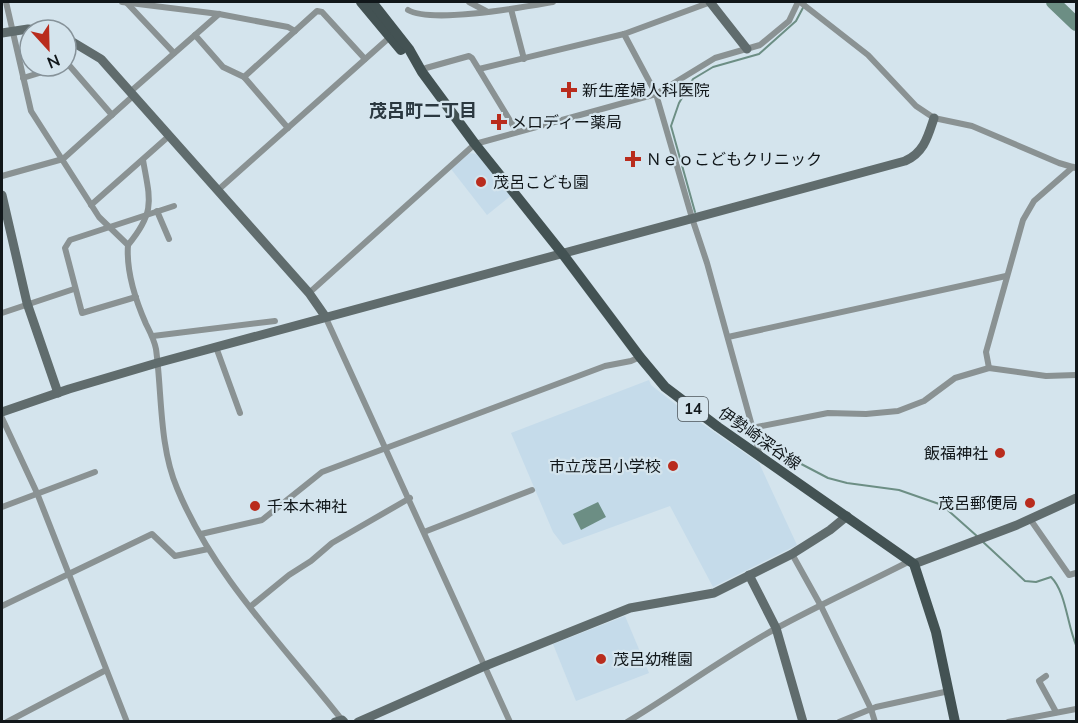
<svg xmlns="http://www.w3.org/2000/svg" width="1078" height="723" viewBox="0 0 1078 723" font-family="Mulish,'Noto Sans JP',sans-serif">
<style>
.built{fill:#c5dbea}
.water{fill:#6c8e84}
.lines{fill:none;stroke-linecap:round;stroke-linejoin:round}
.stream{stroke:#6c8e84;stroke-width:2}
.river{stroke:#6c8e84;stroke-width:14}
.street{stroke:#8a9293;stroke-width:6}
.secondary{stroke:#606c6d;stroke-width:9}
.primary{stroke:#435253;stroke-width:10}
.poi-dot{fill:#b92c1d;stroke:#d4e4ed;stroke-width:2}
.labels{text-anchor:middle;stroke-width:4.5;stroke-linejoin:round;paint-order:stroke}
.shield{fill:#d4e4ed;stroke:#4c5459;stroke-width:1.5}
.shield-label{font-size:15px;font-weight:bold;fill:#11171a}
.poi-label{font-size:16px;fill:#11171a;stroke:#d4e4ed;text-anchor:start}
.street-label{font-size:16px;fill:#11171a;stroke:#d4e4ed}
.neighbourhood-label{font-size:18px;font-weight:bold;fill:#2b3840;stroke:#d4e4ed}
</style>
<rect width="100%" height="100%" fill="#d4e4ed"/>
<g class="built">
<path d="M469,153l9,1 34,41 -25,20 -36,-46z"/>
<path d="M649,380l2,5 37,29 71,49 38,82 -84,42 -43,-81 -107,39 -10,-13 -42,-99z"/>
<path d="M625,616l24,57 -73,28 -23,-57z"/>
</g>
<path class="water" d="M598,502l8,15 -25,13 -8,-16z"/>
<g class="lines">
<g class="stream">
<path d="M695,212l-24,-86 8,-23 14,-24 20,-12 46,-13 37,-33 10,-19"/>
<path d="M763,444l65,34 19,5 52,7 43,15 36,32"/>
<path d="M982,541l43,40 11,1 15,-5c15,15 16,47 25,68"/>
</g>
<path class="river" d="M1053,2l23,22"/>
<g class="street">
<path d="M6,2l25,109 68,106 29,28c-2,27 7,54 18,79 4,8 8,15 10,25 6,43 3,97 21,139 36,88 107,158 165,232"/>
<path d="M122,2l97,12 69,13 7,4"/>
<path d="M126,2l48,51"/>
<path d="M469,2l17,9"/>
<path d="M800,2l68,53 48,51 18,12 38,8 87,37 17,5"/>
<path d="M511,9l13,50"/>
<path d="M408,10c24,14 116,-3 145,-8"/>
<path d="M624,34l32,60 36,124 15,45 53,192"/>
<path d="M195,35l28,32 21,10 44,51"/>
<path d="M66,65l2,-1 44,51"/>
<path d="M479,69l145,-35 87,-32"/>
<path d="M422,72l4,-4 43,-12 3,2 45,74"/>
<path d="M244,77l73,-66 5,1 43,47"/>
<path d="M23,78l39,-12"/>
<path d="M130,92l89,-78"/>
<path d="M2,176l61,-17 70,-63"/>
<path d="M218,190l172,-153"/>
<path d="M91,205l78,-69"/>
<path d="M157,211l12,28"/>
<path d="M128,245c28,-34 22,-45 15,-85"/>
<path d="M309,293l166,-149 181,-50 59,-36 45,-13 29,-24 9,-19"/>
<path d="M136,297l-54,16 -17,-65 5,-8 104,-34"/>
<path d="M2,313l72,-24"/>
<path d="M325,316l185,406"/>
<path d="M153,336l122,-15"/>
<path d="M728,337l278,-61"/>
<path d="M216,347l24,66"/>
<path d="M989,368l-3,-16 37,-132 11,-19 39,-34"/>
<path d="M2,418l35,75 90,229"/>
<path d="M752,428l76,-15 38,1 32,-3 26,-10 31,-23 34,-10 57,8 30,-1"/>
<path d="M2,507l93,-35"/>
<path d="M1030,519l39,56 7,-2"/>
<path d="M424,532l108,-42"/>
<path d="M201,534l61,-14 60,-48 283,-106 26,-5 9,-4"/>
<path d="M792,554l29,52 50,103 4,13"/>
<path d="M2,606l150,-72 23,22 33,-7"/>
<path d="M251,606l38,-31 22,-14 21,-18 78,-45"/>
<path d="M1046,676l-7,5 17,31"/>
<path d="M7,722l99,-52"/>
<path d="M627,722c50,-30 97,-65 148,-93 44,-24 90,-45 135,-68"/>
<path d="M839,722l37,-15 73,-16"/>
<path d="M1008,722l68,-13"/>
</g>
<g class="secondary">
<path d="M710,2l37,47"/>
<path d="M2,33l26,-4 10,1"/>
<path d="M66,38l35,21 208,234 16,23"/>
<path d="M2,195l25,108 31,90"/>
<path d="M2,412l67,-23 88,-26 748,-202c19,-8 23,-25 29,-43"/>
<path d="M914,564l103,-39 59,-27"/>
<path d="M749,575l27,53 27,94"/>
<path d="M335,722l7,-2 2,2"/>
<path d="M358,722l127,-56 145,-58 84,-15 78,-39 38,-24 17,-14"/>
</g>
<g class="primary">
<path d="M361,2l40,48"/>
<path d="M372,2l37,47 13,23 53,72 87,109 78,104 25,30 53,40 196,137 22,68 19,90"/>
</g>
</g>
<g class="poi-dot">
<path d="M566 81h6v6h6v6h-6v6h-6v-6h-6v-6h6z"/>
<path d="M496 113h6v6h6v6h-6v6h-6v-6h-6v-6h6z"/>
<path d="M630 150h6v6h6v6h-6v6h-6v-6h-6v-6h6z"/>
<circle cx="481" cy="182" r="6"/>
<circle cx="1000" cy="453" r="6"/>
<circle cx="673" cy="466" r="6"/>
<circle cx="1030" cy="503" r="6"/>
<circle cx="255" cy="506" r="6"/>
<circle cx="601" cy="659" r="6"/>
</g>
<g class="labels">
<rect class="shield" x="678" y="397" width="30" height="24" rx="4.5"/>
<g class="shield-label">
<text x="693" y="414">14</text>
</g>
<g class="poi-label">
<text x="582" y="96">新生産婦人科医院</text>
<text x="511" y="128">メロディー薬局</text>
<text x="646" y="165">Ｎｅｏこどもクリニック</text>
<text x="493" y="188">茂呂こども園</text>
<text x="988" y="459" text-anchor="end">飯福神社</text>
<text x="661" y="472" text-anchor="end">市立茂呂小学校</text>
<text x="1018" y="509" text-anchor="end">茂呂郵便局</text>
<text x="267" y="512">千本木神社</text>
<text x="613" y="665">茂呂幼稚園</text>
</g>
<g class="street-label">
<text transform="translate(760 438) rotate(35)" y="6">伊勢崎深谷線</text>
</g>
<g class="neighbourhood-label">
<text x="423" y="117">茂呂町二丁目</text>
</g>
</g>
<rect width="1078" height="723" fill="none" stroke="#11171a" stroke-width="6"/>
<g transform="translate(48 48) rotate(158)"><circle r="28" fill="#d4e4ed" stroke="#869299" stroke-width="1.5"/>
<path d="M0-4.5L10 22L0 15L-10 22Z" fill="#b92c1d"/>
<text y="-9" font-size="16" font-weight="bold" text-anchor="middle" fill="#11171a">N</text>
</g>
</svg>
